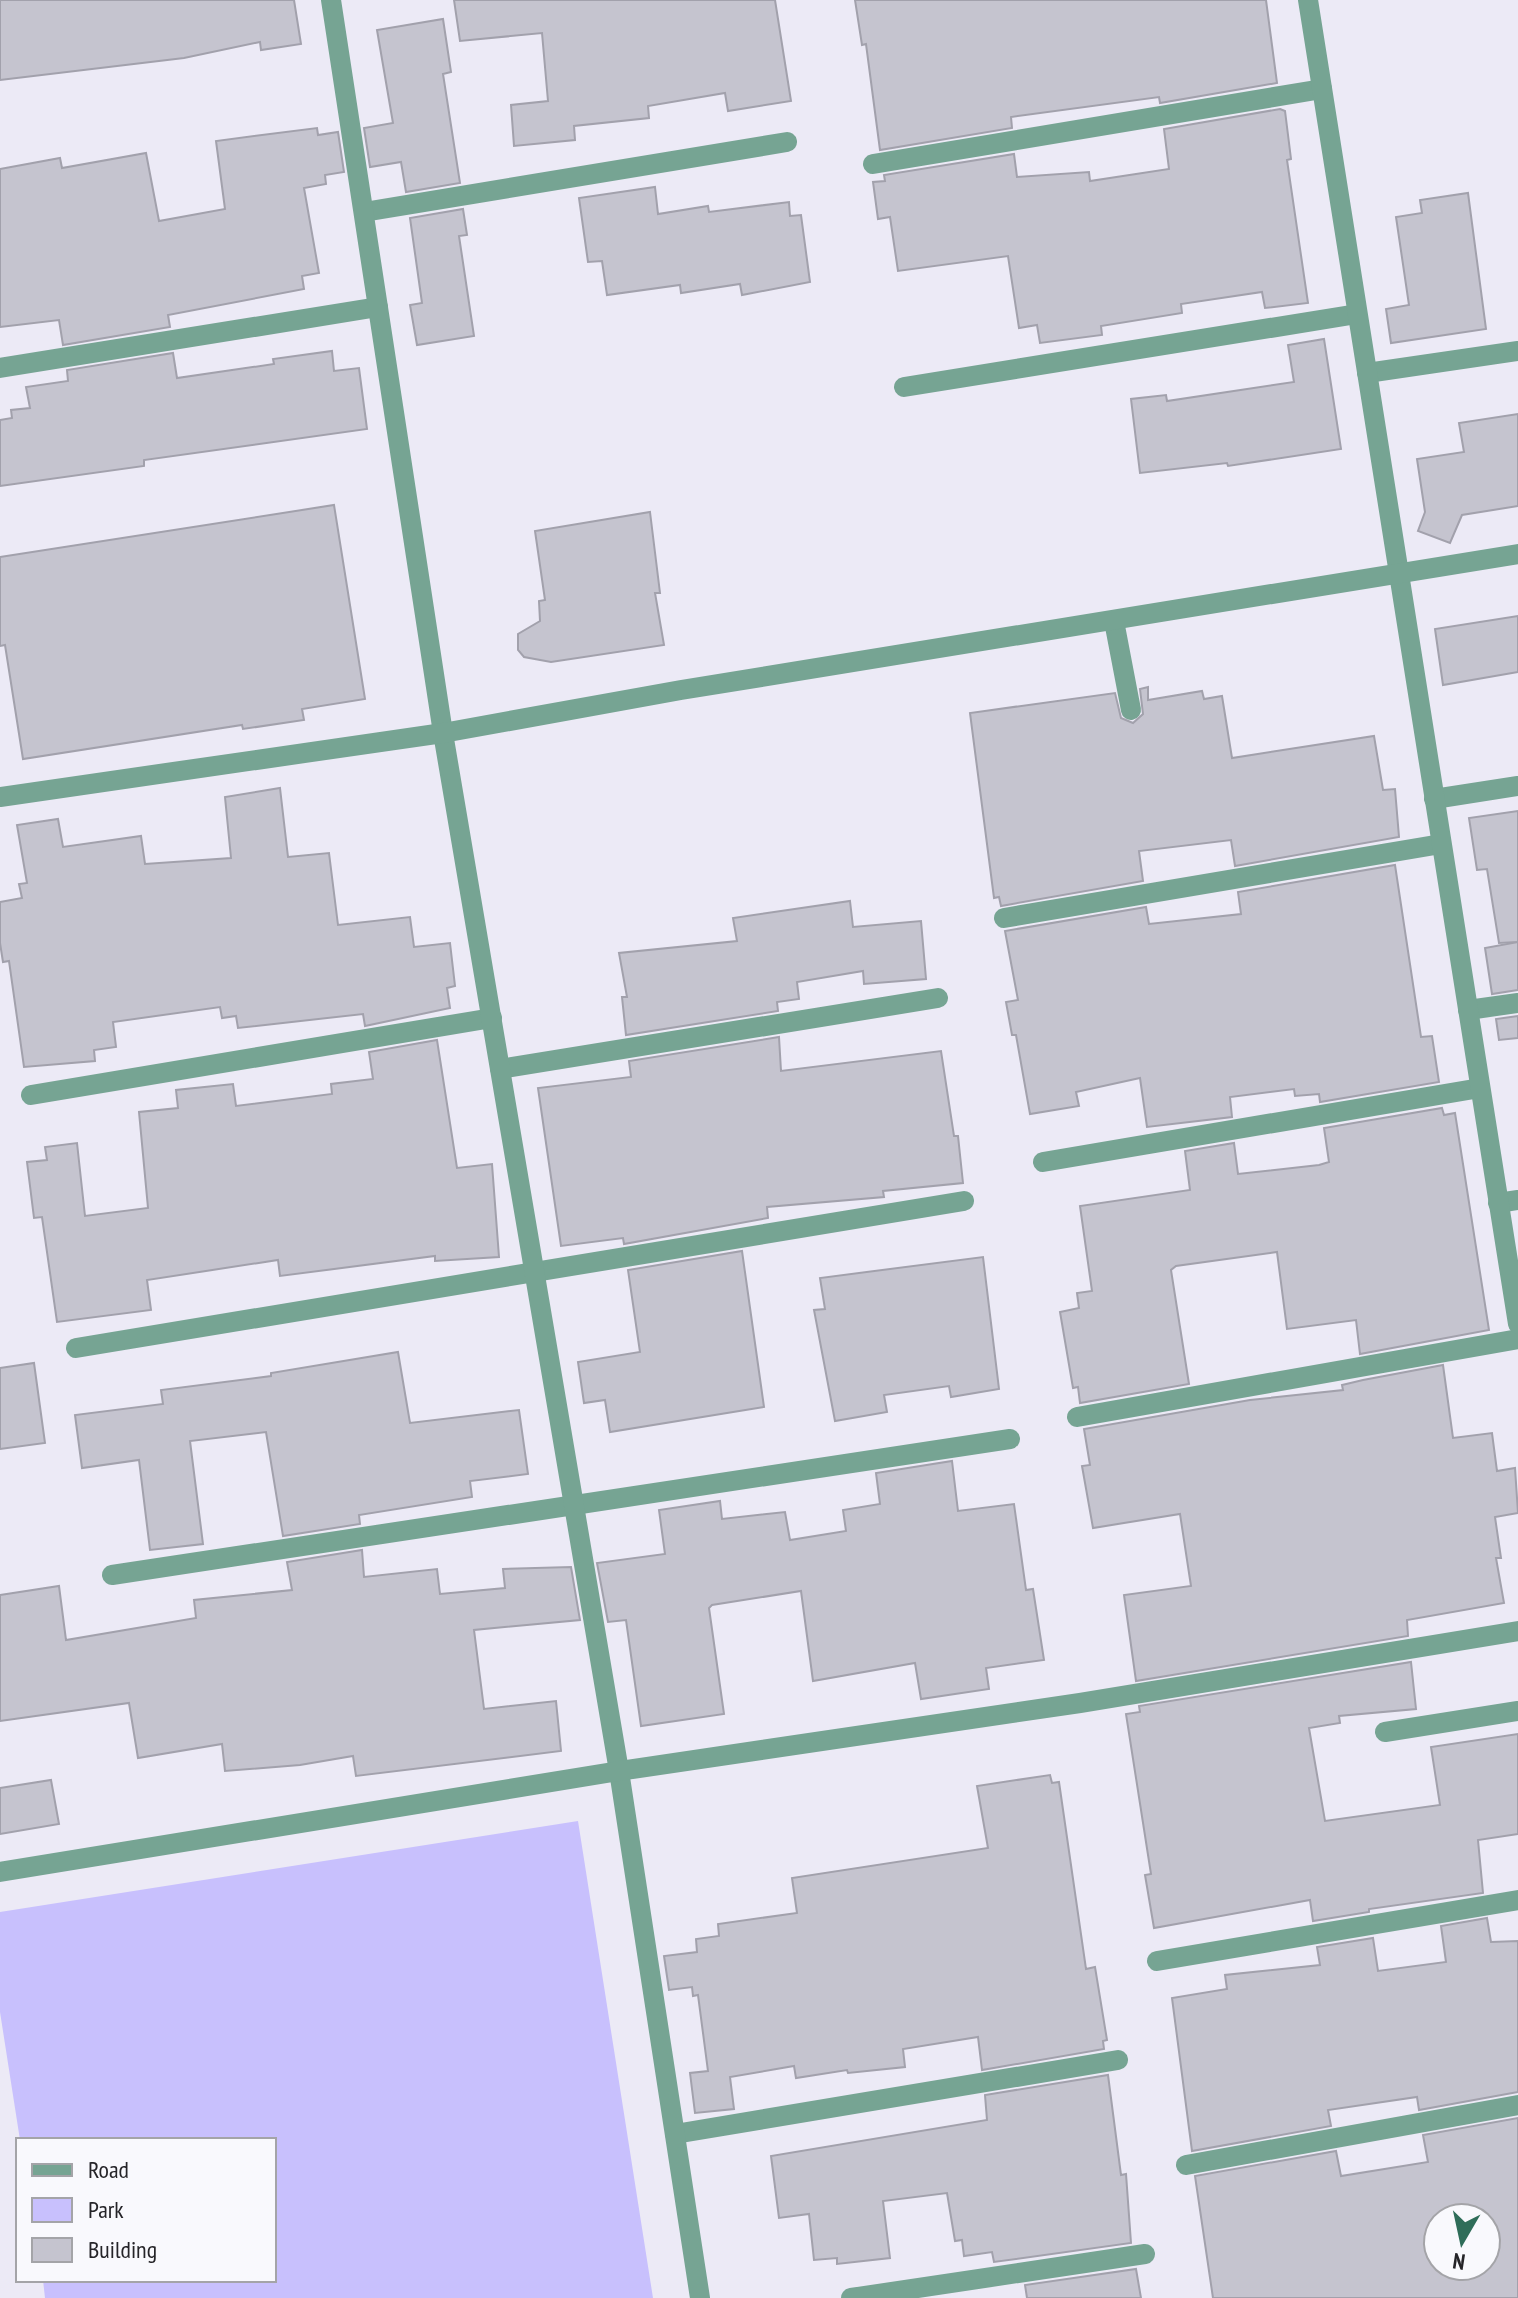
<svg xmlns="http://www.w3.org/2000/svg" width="1518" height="2298" viewBox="0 0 1518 2298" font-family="'PT Sans Narrow',sans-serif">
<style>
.green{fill:#c8c0fd}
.building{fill:#c5c4cf;stroke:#a2a1ac;stroke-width:2;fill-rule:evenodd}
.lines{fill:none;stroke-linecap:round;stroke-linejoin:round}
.lane{stroke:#76a493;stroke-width:20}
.street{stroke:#76a493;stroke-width:20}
</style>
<rect width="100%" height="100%" fill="#eceaf6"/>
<path class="green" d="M578,1821l75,477h-608l-2,-18h231v-140h-254l-20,-128v-100z"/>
<g class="building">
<path d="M0,0h294l7,44 -40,6 -1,-8 -76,16 -184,22z"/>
<path d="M454,0h321l16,101 -63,10 -3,-18 -77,13 1,12 -75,8 1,14 -61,6 -3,-41 37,-4 -6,-68 -82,8z"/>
<path d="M855,0h411l11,83 -117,20 -1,-6 -148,20 1,11 -132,22 -14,-106 -4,1z"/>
<path d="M443,19l8,53 -8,2 17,109 -54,9 -5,-30 -31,5 -6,-39 29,-5 -16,-93z"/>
<path d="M1280,109l5,2 6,48 -4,1 21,143 -43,5 -3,-16 -81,12 1,9 -81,13 1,9 -62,8 -3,-18 -18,3 -11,-72 -110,15 -8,-54 -12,2 -5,-37 12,-1 -1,-6 130,-21 3,23 72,-5 1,9 79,-12 -5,-40z"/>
<path d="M317,128l1,7 20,-3 6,40 -19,3 1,9 -22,4 15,85 -17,3 2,13 -136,26 2,12 -107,18 -4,-25 -59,7v-158l60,-11 2,10 84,-15 13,68 66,-12 -9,-68z"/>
<path d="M655,187l3,27 50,-8 1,6 80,-10 1,14 11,-1 9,67 -68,13 -2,-11 -59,9 -1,-8 -73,10 -5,-34 -14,1 -9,-64z"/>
<path d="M1468,193l18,136 -95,14 -5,-34 23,-4 -13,-88 26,-4 -2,-13z"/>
<path d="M463,209l4,26 -8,1 15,100 -57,9 -7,-40 12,-2 -12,-85z"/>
<path d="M1324,339l17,110 -113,17 -1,-3 -87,10 -9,-74 35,-4 1,6 127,-19 -6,-37z"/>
<path d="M332,351l2,20 25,-3 8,61 -223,31v6l-144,20v-66l12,-2 -1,-8 19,-2 -4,-21 42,-6 -1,-11 106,-17 4,25 97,-14 -1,-5z"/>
<path d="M1518,414v92l-56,9 -12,28 -32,-12 7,-19 -8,-53 47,-7 -5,-29z"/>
<path d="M334,505l31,194 -63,10 2,11 -61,9 -1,-4 -219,34 -18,-114 -5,1v-89z"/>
<path d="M650,512l10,81h-5l9,52 -113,17 -27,-5 -6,-7v-16l22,-13 -1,-20 6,-1 -10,-69z"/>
<path d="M1518,616v56l-75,13 -8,-56z"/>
<path d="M1148,687v13l54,-9 2,8 18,-3 10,62 142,-22 9,54 12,-1 4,48 -164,29 -4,-26 -92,11 4,30 -142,25 -2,-9 -5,1 -24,-185 145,-20 6,25 12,5 10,-9 -3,-25z"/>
<path d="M280,788l8,69 41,-4 9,72 72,-8 4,30 36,-4 5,43 -8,2 3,20 -85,18 -2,-12 -125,14 -2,-12 -14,2 -2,-11 -107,15 3,25 -22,3 1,11 -71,6 -15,-106 -6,1 -3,-19v-41l22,-4 -3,-14 8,-1 -10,-58 41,-6 5,28 78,-11 4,28 86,-6 -6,-61z"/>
<path d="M1518,811v131l-19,1 -12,-74 -10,1 -8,-52z"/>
<path d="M1395,865l26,172 11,-1 7,46 -119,20 -1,-8 -24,2 -1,-7 -64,8 2,20 -85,10 -7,-49 -64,14 3,14 -49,8 -14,-79h-4l-6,-33 12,-2 -13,-69 141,-24 3,17 92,-10 -3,-22z"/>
<path d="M850,901l3,26 68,-6 5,58 -62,5 -1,-13 -66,11 2,17 -22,3 1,9 -152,24 -4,-38h5l-8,-44 118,-12 -4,-23z"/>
<path d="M1518,942v48l-26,4 -7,-46z"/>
<path d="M1518,1016v22l-19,2 -3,-21z"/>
<path d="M779,1037l2,34 160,-20 13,85h4l5,47 -80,8 1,6 -117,10 1,11 -144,26 -1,-6 -62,8 -23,-158 93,-11 -2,-16z"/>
<path d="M437,1040l20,128 35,-4 7,93 -64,4v-5l-155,20 -2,-16 -131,20 4,30 -94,12 -15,-105 -8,1 -7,-56 20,-2 -2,-13 32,-4 8,73 63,-8 -9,-96 39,-4 -2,-18 57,-6 3,22 96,-12 -1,-10 42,-5 -4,-27z"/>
<path d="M1442,1108l2,7 11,-2 34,217 -129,24 -4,-34 -69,9 -10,-77 -101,14 -5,4 18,114 -109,19 -2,-16 -5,1 -13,-76 19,-4 -2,-15 15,-2 -12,-85 110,-16 -5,-39 49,-8 4,31 81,-9 10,-3 -5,-34z"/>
<path d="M742,1251l22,156 -154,25 -5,-32 -21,3 -6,-41 62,-10 -12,-82z"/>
<path d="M983,1257l16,132 -48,8 -2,-11 -65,9 3,17 -52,9 -21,-111 11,-1 -5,-31z"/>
<path d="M398,1352l12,71 109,-13 9,64 -58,7 2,16 -113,18 1,9 -77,12 -17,-104 -76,9 13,103 -53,6 -11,-90 -57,8 -7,-53 88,-11 -2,-14 110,-14v-3z"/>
<path d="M34,1363l11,80 -45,6v-81z"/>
<path d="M1443,1365l10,73 39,-5 5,38 18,-3 3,45 -23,4 6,41h-5l8,45 -97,17 1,16 -272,45 -12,-86 67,-9 -11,-72 -87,14 -11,-62 8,-1 -6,-36 166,-29 93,-10 -1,-5 21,-5z"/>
<path d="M952,1461l6,50 56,-7 12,86 7,-1 11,71 -58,8 3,21 -68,10 -6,-36 -102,18 -12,-90 -89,14 -3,3 15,106 -83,12 -15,-106 -18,2 -11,-59 68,-9 -6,-44 61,-9 2,18 63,-7 5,28 56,-9 -3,-21 37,-6 -4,-31z"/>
<path d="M362,1550l2,27 73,-8 3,25 65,-6 -2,-19 68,-2 9,53 -106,10 10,79 72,-8 5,50 -205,25 -3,-20 -53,9 -75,6 -3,-27 -84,14 -9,-55 -129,18v-126l59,-9 7,54 130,-22 -2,-18 98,-10 -5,-28z"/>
<path d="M1411,1662l5,47 -77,7 1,7 -31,5 16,93 115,-16 -9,-58 87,-13v100l-40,6 5,53 -114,16v3l-56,9 -3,-21 -156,28 -9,-53 6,-1 -25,-160 14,-2 -1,-6z"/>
<path d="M1050,1775l2,8 7,-1 27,187 9,-2 12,73 -4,1 1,8 -122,21 -4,-33 -75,12 2,18 -57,6 -1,-3 -51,8 -2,-12 -64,11 4,32 -39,4 -5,-40 18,-2 -10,-76 -5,1 -1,-9 -23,3 -5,-34 33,-4 -1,-13 23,-3 -1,-12 79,-11 -5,-35 196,-30 -11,-62z"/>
<path d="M51,1780l8,44 -59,10v-46z"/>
<path d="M1487,1918l4,24 27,-1v151l-99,18 -2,-13 -89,13 3,16 -139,25 -20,-153 55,-9 -2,-14 95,-10 -3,-18 56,-9 5,33 68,-9 -5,-36z"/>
<path d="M1108,2075l13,100 5,-1 5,69 -137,19 -2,-10 -28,4 -2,-16 -7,1 -8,-48 -64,8 7,57 -53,6v-6l-23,2 -5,-46 -30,4 -8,-62 216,-36 -2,-25z"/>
<path d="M1518,2118v180h-305l-18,-122 141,-25 5,25 87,-14 -5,-27zM1438,2218h48v48h-48z"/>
<path d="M1136,2269l5,29h-114l-2,-13z"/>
</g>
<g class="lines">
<g class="lane">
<path d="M873,164l449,-75"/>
<path d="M364,212l423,-70"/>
<path d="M0,368l378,-61"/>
<path d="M1367,373l151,-22"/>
<path d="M904,387l453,-73"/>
<path d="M1114,621l17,89"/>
<path d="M1434,799l84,-13"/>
<path d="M1004,918l437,-74"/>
<path d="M1468,1010l50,-7"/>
<path d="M500,1069l438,-71"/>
<path d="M31,1095l461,-77"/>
<path d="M1043,1162l437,-74"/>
<path d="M1498,1203l20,-3"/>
<path d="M76,1348l888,-147"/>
<path d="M1077,1417l441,-78"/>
<path d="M112,1575l898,-136"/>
<path d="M1385,1732l133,-21"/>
<path d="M1157,1961l361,-61"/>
<path d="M675,2134l443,-74"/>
<path d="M1186,2165l332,-60"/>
<path d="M851,2298l294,-44"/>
</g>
<g class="street">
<path d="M331,0l112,733 176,1038 81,527"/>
<path d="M1308,0l210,1324"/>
<path d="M0,797l443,-64 238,-43 837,-136"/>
<path d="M0,1872l619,-101 461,-68 438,-72"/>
</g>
</g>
<rect x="16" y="2138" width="260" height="144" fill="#f9f9fd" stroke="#a4a4a8" stroke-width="2"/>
<rect x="32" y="2164" width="40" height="12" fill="#76a493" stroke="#a4a4a8" stroke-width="2"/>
<text x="88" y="2178" font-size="24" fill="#252428">Road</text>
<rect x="32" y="2198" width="40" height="24" fill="#c8c0fd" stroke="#a4a4a8" stroke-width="2"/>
<text x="88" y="2218" font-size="24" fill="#252428">Park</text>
<rect x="32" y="2238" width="40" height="24" fill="#c5c4cf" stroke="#a4a4a8" stroke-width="2"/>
<text x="88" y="2258" font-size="24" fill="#252428">Building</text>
<g transform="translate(1462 2242) rotate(189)"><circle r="38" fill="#f9f9fd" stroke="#a4a4a8" stroke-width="2"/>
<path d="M0-6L14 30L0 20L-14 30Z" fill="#2f6d59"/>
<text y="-12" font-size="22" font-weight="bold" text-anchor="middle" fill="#252428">N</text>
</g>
</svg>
